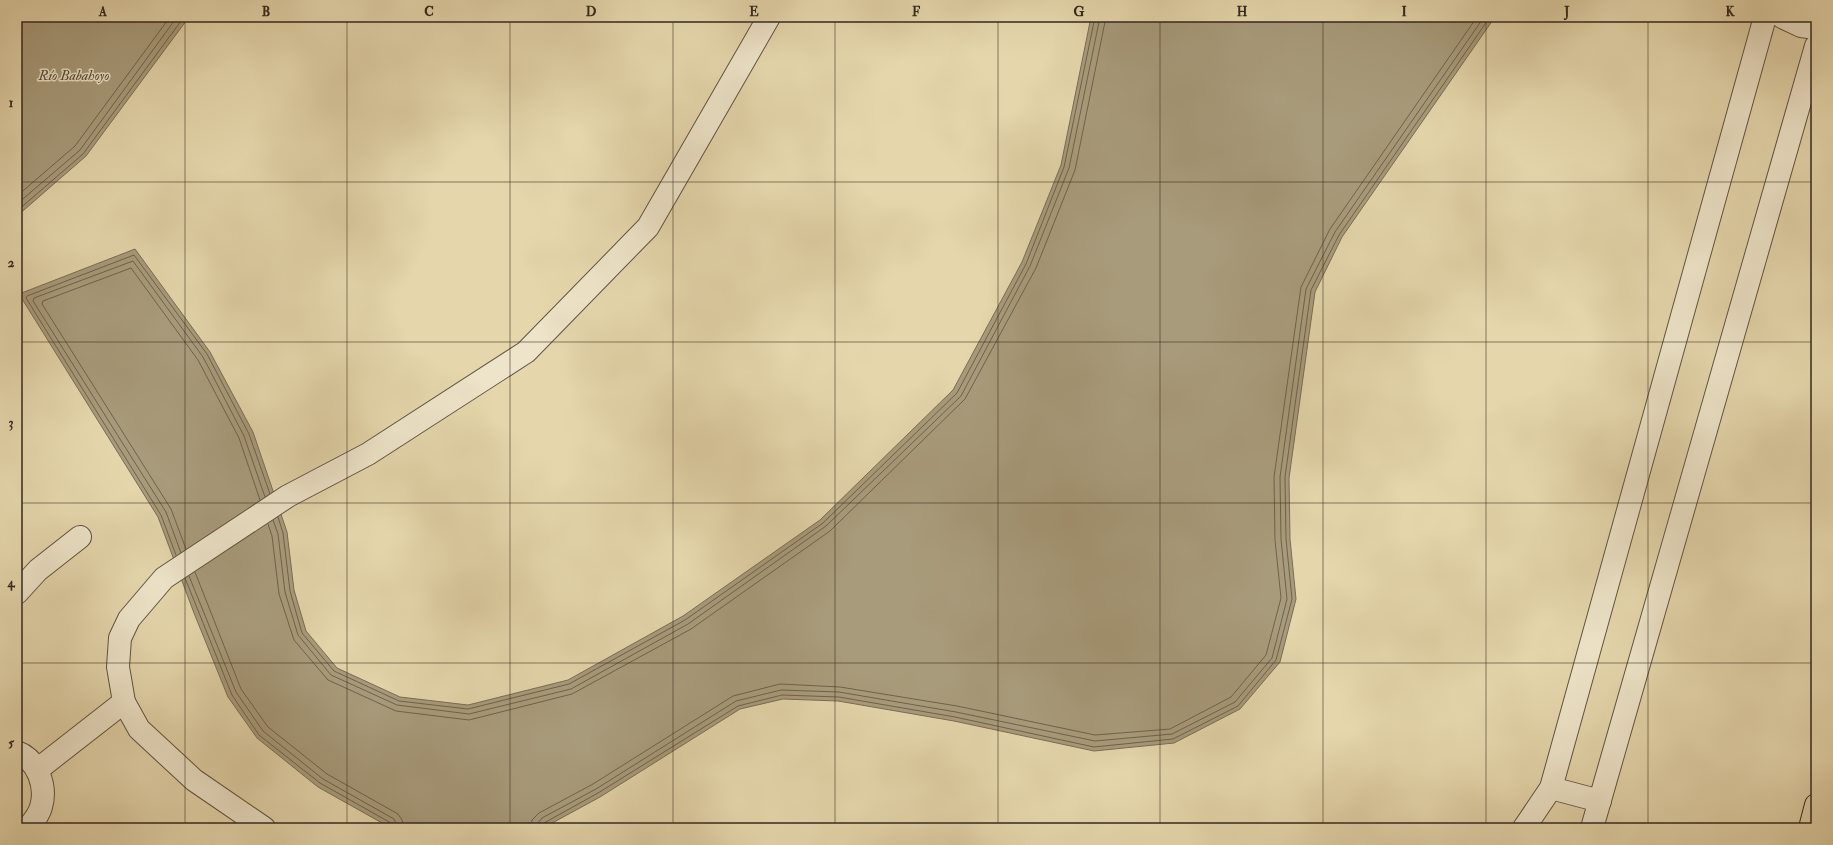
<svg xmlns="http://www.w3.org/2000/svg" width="1833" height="845" viewBox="0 0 1833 845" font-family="'IM FELL Double Pica',serif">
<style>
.water{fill:#a89b7b;stroke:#796d55}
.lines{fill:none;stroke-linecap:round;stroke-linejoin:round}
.shore{stroke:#6e624c;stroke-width:1}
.street-casing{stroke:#605440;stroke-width:24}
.highway-casing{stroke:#33281c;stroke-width:24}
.street{stroke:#eee4c9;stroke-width:22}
.highway{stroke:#e5d6ac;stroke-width:22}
.grid{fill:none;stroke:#33281c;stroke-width:1;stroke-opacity:0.55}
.labels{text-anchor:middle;stroke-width:3;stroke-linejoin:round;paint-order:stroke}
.water-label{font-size:14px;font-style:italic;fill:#564a38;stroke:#eee4c9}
.neatline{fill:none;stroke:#33281c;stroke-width:1.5}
.grid-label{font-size:13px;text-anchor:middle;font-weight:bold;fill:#33281c}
</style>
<rect width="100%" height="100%" fill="#e5d6ac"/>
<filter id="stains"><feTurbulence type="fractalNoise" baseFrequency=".005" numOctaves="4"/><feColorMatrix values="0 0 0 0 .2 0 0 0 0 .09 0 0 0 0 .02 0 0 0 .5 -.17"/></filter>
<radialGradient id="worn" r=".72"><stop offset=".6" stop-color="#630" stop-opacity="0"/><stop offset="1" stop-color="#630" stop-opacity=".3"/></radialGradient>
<g class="water">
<path d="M17,17h172l-103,139 -69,60z"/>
<path d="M1091,17h404l-153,220 -27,55 -26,186 1,61 6,60 -16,63 -40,47 -66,34 -80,8 -140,-30 -116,-20 -55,-2 -43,10 -140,88 -57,31h-152l-73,-41 -61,-49 -29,-41 -34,-84 -36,-96 -139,-223 116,-45 75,103 43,80 34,100 7,58 12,41 31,37 63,29 68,8 100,-25 115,-64 137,-96 133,-130 69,-128 39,-97z"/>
</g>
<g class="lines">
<g class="shore">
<path d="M17,196l58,-50 95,-129"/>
<path d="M17,204l63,-54 97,-133"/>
<path d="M17,211l66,-57 101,-137"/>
<path d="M278,517l5,16 7,58 12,42 32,38 65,30 69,8 101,-25 116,-64 138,-97 134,-130 69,-129 38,-97 31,-150"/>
<path d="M273,520l5,14 7,58 13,43 33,40 66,30 72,9 102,-25 117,-65 138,-98 135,-130 69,-130 39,-98 31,-151"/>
<path d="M268,524l4,12 7,58 15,46 34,40 68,31 73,9 103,-26 119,-65 139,-98 135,-132 71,-131 39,-98 31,-153"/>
<path d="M186,549l-15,-40 -129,-205 1,-3 88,-33 67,92 41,78 21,62"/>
<path d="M181,553l-15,-41 -133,-211 1,-3 99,-37 70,96 41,79 21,61"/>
<path d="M176,555l-15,-40 -135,-217 1,-2 107,-41 73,99 42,80 21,60"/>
<path d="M195,572l46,117 27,38 59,47 71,40 4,6 2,8"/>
<path d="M189,576l47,116 27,39 60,48 71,40 4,9"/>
<path d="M185,578l47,117 27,40 61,48 71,40 2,5"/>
<path d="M531,828l1,-8 7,-7 54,-29 140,-88 47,-12 60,3 117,19 138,29 75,-6 61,-32 35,-42 15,-57 -6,-58 -1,-63 27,-190 29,-58 147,-212"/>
<path d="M537,828l1,-5 4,-5 54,-29 140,-88 45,-11 58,2 117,20 139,29 77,-7 63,-32 37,-44 15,-59 -6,-60 -1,-62 26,-188 29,-57 149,-215"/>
<path d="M542,828l2,-5 54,-30 140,-87 44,-11 57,2 116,20 139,30 79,-8 65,-33 38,-46 16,-61 -6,-60 -1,-62 26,-187 28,-55 151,-218"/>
</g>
<g class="street-casing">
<g id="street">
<path d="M1782,17l19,9 15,2"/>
<path d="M17,593l21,-23 42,-33"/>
<path d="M17,752c21,8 30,35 24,55 -2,8 -8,15 -13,21"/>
<path d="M37,770l87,-68"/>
<path d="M1551,788l49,13"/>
<path d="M264,828l-70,-48 -55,-51 -15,-27 -6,-35 2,-29 9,-19 35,-41 124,-82 80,-42 158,-102 122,-125 121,-210"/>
<path d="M1524,828l27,-40 214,-771"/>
<path d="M1592,828l224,-782"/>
</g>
</g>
<g class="highway-casing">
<path id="highway" d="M1810,828l6,-23"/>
</g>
<use href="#street" class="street"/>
<use href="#highway" class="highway"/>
</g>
<path class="grid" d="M185,17v811M347,17v811M510,17v811M673,17v811M835,17v811M998,17v811M1160,17v811M1323,17v811M1486,17v811M1648,17v811M17,182h1799M17,342h1799M17,503h1799M17,663h1799"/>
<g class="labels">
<g class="water-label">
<text x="74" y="80">Río Babahoyo</text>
</g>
</g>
<rect width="1833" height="845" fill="none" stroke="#e5d6ac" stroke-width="44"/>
<rect x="22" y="22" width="1789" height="801" class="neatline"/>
<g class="grid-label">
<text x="103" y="16">A</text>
<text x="266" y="16">B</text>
<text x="429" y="16">C</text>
<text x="591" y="16">D</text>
<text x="754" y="16">E</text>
<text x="916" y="16">F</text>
<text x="1079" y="16">G</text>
<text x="1242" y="16">H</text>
<text x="1404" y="16">I</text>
<text x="1567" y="16">J</text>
<text x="1730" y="16">K</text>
<text x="11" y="107">1</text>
<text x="11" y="267">2</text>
<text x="11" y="427">3</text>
<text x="11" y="587">4</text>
<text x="11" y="747">5</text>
</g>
<rect width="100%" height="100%" filter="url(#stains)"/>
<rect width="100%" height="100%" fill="url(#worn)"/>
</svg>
